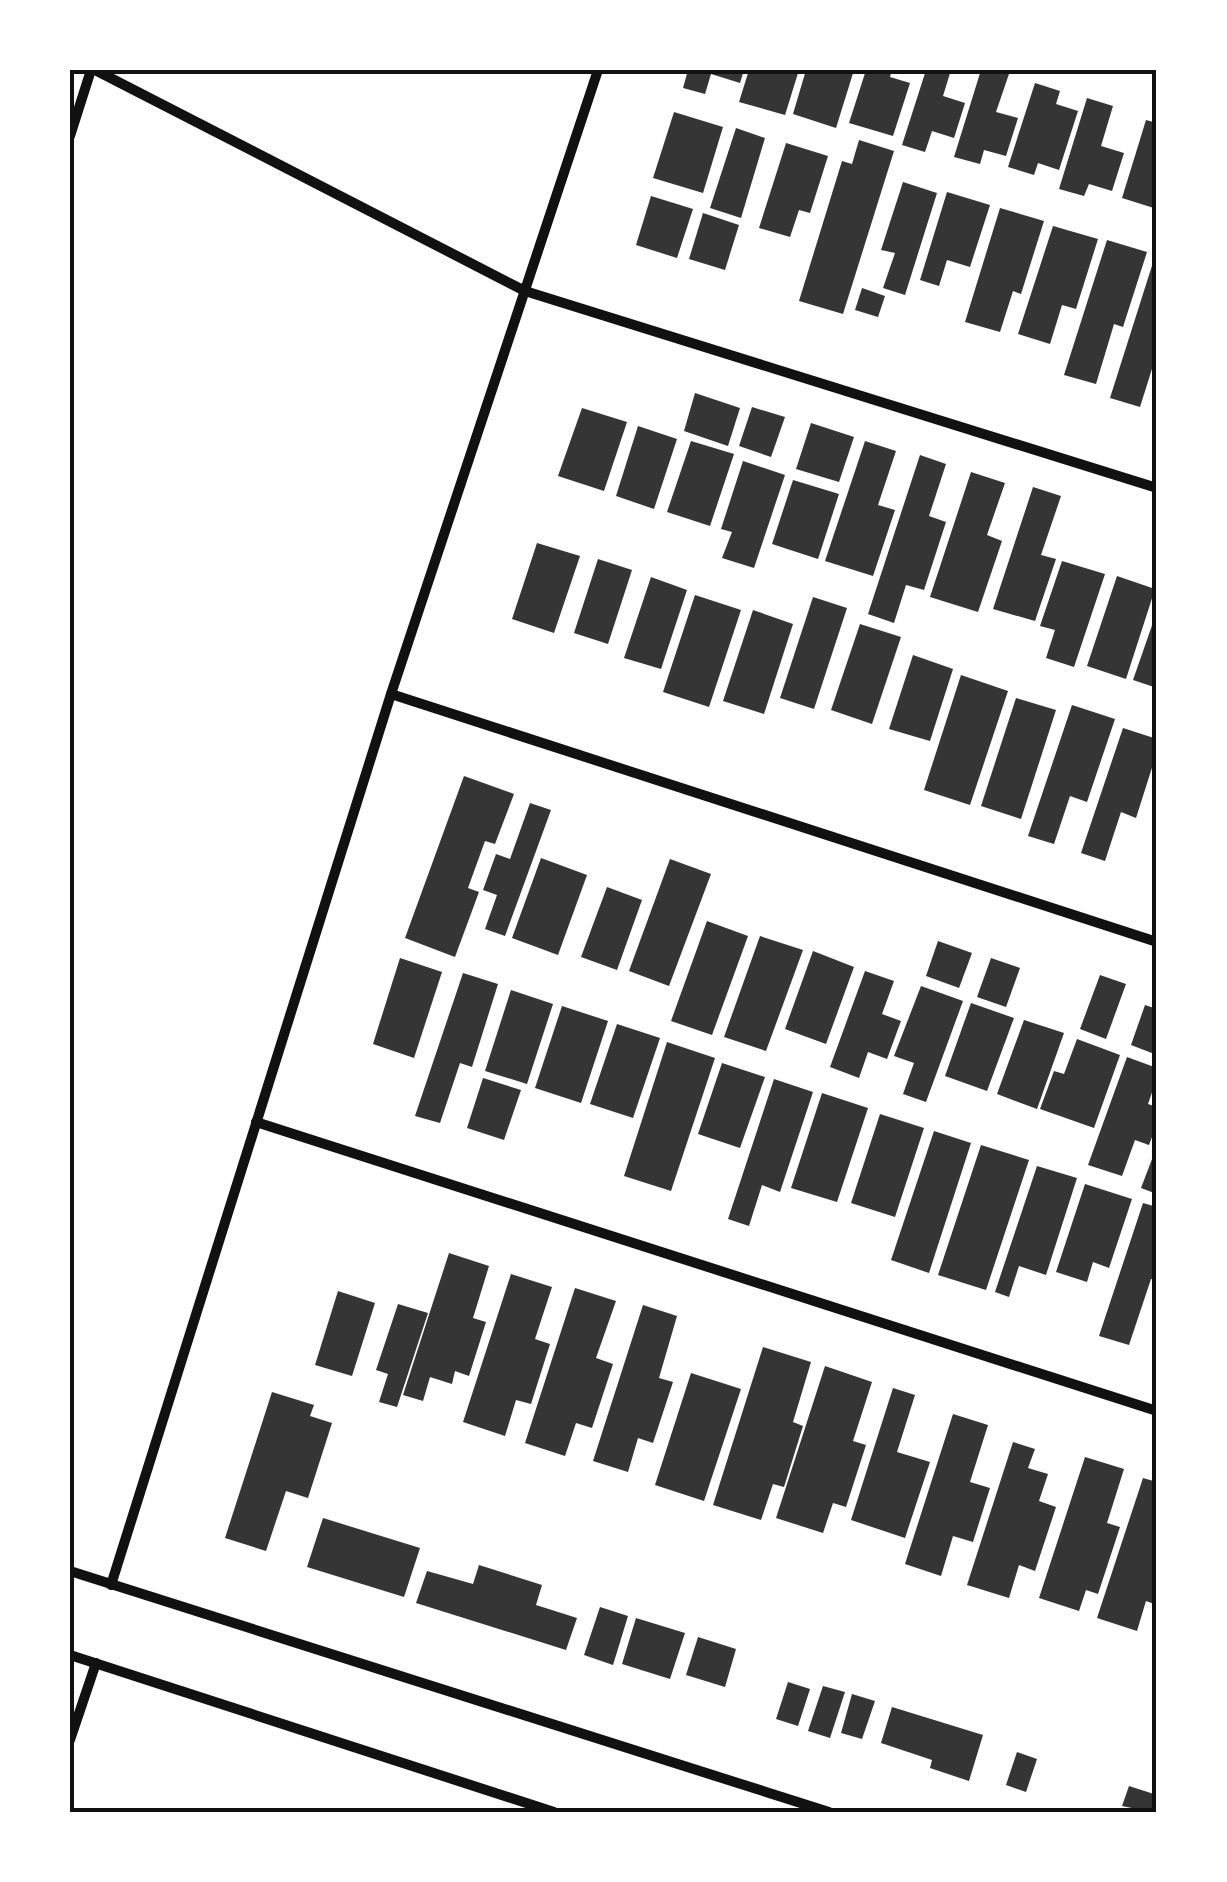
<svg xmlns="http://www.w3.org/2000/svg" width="1227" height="1882" viewBox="0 0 1227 1882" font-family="'Open Sans',sans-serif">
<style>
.building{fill:#353535}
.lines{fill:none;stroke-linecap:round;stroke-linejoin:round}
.minor{stroke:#111;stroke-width:10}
.neatline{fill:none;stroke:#111;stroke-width:4}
</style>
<rect width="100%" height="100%" fill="#fff"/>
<g class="building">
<path d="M688,70h56l-4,13 -29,-9 -6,20 -22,-6z"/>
<path d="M749,70h50l-14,45 -46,-13z"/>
<path d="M806,70h48l-18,58 -43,-14z"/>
<path d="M866,70h26l-2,7 20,6 -17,53 -44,-13z"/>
<path d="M926,70h25l-8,26 22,7 -11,35 -22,-7 -7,21 -23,-7z"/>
<path d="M981,70l29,1 -14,41 22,6 -12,38 -22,-6 -4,14 -26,-7z"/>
<path d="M1035,83l25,8 -4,13 22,7 -19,59 -21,-7 -4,12 -26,-8z"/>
<path d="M1087,98l26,8 -12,40 23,7 -12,38 -23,-7 -5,12 -25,-7z"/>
<path d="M674,112l49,15 -20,66 -50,-15z"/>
<path d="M1146,120l11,3v86l-35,-11z"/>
<path d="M736,128l29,10 -24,80 -31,-10z"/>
<path d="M859,140l35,11 -51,163 -44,-13 43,-140 10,3z"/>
<path d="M786,143l42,13 -18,57 -11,-3 -9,27 -31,-9z"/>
<path d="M903,182l34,11 -32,102 -22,-7 12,-35 -14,-3z"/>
<path d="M947,192l43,13 -20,62 -23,-7 -8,26 -19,-6z"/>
<path d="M651,196l42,13 -16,49 -41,-13z"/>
<path d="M1000,208l44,13 -23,73 -8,-3 -13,41 -35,-10z"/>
<path d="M703,213l36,12 -14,45 -36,-11z"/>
<path d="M1053,226l45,13 -22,70 -14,-4 -12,39 -32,-10z"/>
<path d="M1107,240l40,12 -24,75 -9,-3 -18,60 -32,-9z"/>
<path d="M1156,253l1,100 -17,54 -30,-9z"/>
<path d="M862,288l23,8 -7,21 -23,-7z"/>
<path d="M695,393l45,15 -12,38 -44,-15z"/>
<path d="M752,407l33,10 -14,40 -32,-11z"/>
<path d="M582,408l45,14 -23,69 -46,-15z"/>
<path d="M811,423l43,14 -15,45 -43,-13z"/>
<path d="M638,426l39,13 -23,70 -38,-13z"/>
<path d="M691,441l43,13 -24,72 -43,-14z"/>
<path d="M865,441l31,10 -18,54 17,5 -22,66 -48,-15z"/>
<path d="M920,455l26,9 -17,52 17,6 -22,68 -18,-5 -12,38 -26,-9z"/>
<path d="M743,461l42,14 -31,93 -32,-10 10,-26 -11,-3z"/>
<path d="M971,472l34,11 -18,52 15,6 -24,71 -48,-15z"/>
<path d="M793,480l46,14 -21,65 -46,-15z"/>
<path d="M1033,487l28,9 -20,59 15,4 -21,62 -42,-12z"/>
<path d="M537,543l43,13 -26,77 -42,-14z"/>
<path d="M598,559l34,11 -24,74 -34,-11z"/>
<path d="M1062,561l43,13 -31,93 -28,-9 9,-28 -15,-4z"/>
<path d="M1117,576l38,13 -29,90 -39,-13z"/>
<path d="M651,577l36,13 -26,79 -37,-11z"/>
<path d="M695,595l46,15 -32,97 -46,-15z"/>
<path d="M813,597l34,11 -33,101 -34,-11z"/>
<path d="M753,610l40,14 -29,90 -41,-13z"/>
<path d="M1157,611v77l-24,-8z"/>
<path d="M860,624l41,13 -29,87 -41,-14z"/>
<path d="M913,655l40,14 -23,72 -41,-12z"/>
<path d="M961,675l47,16 -38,114 -46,-15z"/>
<path d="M1016,698l40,12 -35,109 -40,-13z"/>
<path d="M1072,705l43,14 -28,83 -17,-6 -16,48 -26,-8z"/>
<path d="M1123,728l34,11v13l-21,66 -15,-6 -16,49 -24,-8z"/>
<path d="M464,776l50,18 -19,50 -10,-3 -17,47 11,4 -24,65 -50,-19z"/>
<path d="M530,803l21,7 -46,126 -20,-7 12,-34 -14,-5 13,-36 14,5z"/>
<path d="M541,858l46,17 -29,80 -46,-17z"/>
<path d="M670,859l41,15 -42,112 -40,-15z"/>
<path d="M607,887l35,13 -25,70 -36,-13z"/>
<path d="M707,921l41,15 -36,99 -41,-14z"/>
<path d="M760,936l43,14 -37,101 -42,-14z"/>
<path d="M938,941l34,12 -13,35 -33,-12z"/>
<path d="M813,951l41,16 -28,77 -41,-15z"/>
<path d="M400,958l42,14 -28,86 -41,-14z"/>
<path d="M991,958l29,10 -14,39 -29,-10z"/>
<path d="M865,971l29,10 -12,33 19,7 -14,38 -19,-7 -9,26 -29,-11z"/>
<path d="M463,973l35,11 -26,83 -12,-4 -20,60 -25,-7z"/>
<path d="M1100,975l26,9 -20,55 -26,-10z"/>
<path d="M921,986l42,15 -37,101 -23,-8 11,-31 -20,-7z"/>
<path d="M511,990l42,14 -26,80 -42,-13z"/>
<path d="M971,1003l43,15 -27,73 -42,-15z"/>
<path d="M1145,1005l12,4v46l-26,-10z"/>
<path d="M562,1006l46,15 -27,82 -46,-15z"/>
<path d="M1024,1020l40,13 -27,76 -40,-15z"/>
<path d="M617,1024l43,14 -27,80 -43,-14z"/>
<path d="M1077,1039l43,16 -26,73 -54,-19 14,-38 10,3z"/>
<path d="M667,1042l48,16 -44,133 -47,-15z"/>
<path d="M1127,1057l30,11v10l-9,26 9,3v17l-8,21 -14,-5 -13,36 -34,-11z"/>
<path d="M722,1063l43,14 -25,71 -42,-14z"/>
<path d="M483,1078l38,12 -17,50 -37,-12z"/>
<path d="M774,1079l39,13 -33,100 -18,-7 -13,41 -21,-7z"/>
<path d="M822,1093l46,15 -31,94 -46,-14z"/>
<path d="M880,1114l44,14 -29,89 -44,-14z"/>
<path d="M934,1131l37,12 -42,130 -38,-13z"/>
<path d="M981,1145l48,15 -43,130 -48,-15z"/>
<path d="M1157,1146v48l-16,-6z"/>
<path d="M1037,1166l40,12 -31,97 -27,-9 -10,31 -14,-5z"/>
<path d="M1085,1184l47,15 -23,69 -16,-6 -6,20 -31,-10z"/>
<path d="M1143,1203l14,4v74l-6,-2 -22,66 -30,-9z"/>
<path d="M449,1253l40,13 -16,52 13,4 -17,54 -14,-5 -3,13 -22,-7 -7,24 -20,-6z"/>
<path d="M511,1274l41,13 -17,52 15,5 -19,60 -15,-4 -11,36 -42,-14z"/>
<path d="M575,1288l41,13 -20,57 17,6 -21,64 -16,-5 -11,33 -40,-13z"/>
<path d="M338,1291l37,12 -23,73 -37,-11z"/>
<path d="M398,1304l30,9 -31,94 -18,-5 9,-28 -12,-4z"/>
<path d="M643,1305l34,11 -18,62 14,4 -20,61 -15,-5 -10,34 -35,-11z"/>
<path d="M763,1347l48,15 -18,60 10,4 -19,61 -11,-3 -12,36 -48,-15z"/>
<path d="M825,1366l47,16 -19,59 13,4 -20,62 -13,-4 -10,30 -47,-15z"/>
<path d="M691,1373l50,16 -37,112 -49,-16z"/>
<path d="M893,1388l22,7 -18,57 33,10 -25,76 -54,-18z"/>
<path d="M272,1392l42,13 -4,11 22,7 -24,75 -22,-7 -20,60 -41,-13z"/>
<path d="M953,1414l35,11 -18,57 20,6 -17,54 -20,-6 -12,40 -36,-12z"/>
<path d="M1013,1442l22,7 -7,19 20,6 -9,27 17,6 -21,64 -16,-6 -10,33 -42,-13z"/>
<path d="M1085,1457l39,12 -17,54 13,4 -22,67 -12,-4 -7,21 -40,-13z"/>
<path d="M1143,1478l14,4v123l-11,-4 -9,30 -40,-13z"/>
<path d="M323,1518l97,30 -16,49 -97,-30z"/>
<path d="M479,1565l63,20 -6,20 41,13 -11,32 -150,-47 11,-32 46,13z"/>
<path d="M600,1607l28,9 -15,49 -29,-10z"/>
<path d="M636,1618l49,15 -15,46 -48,-15z"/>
<path d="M698,1637l38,12 -11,38 -39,-12z"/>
<path d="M788,1682l22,7 -12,37 -22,-7z"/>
<path d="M823,1686l22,6 -15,46 -22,-7z"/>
<path d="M852,1694l23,7 -13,38 -21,-6z"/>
<path d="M892,1707l91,28 -14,46 -39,-13 2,-8 -51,-17z"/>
<path d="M1017,1752l20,7 -11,33 -20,-7z"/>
<path d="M1129,1786l28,9 -6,17 -29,-6z"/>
</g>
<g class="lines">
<g class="minor">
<path d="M95,70l430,221 632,197"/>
<path d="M70,136l21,-66"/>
<path d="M391,694l766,248"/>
<path d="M256,1122l901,289"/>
<path d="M70,1571l759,241"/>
<path d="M111,1585l280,-891 207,-624"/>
<path d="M70,1655l484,157"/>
<path d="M70,1740l26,-77"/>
</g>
</g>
<rect width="1227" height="1882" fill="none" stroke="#ffffff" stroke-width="145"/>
<rect x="72" y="72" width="1082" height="1738" class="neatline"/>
</svg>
